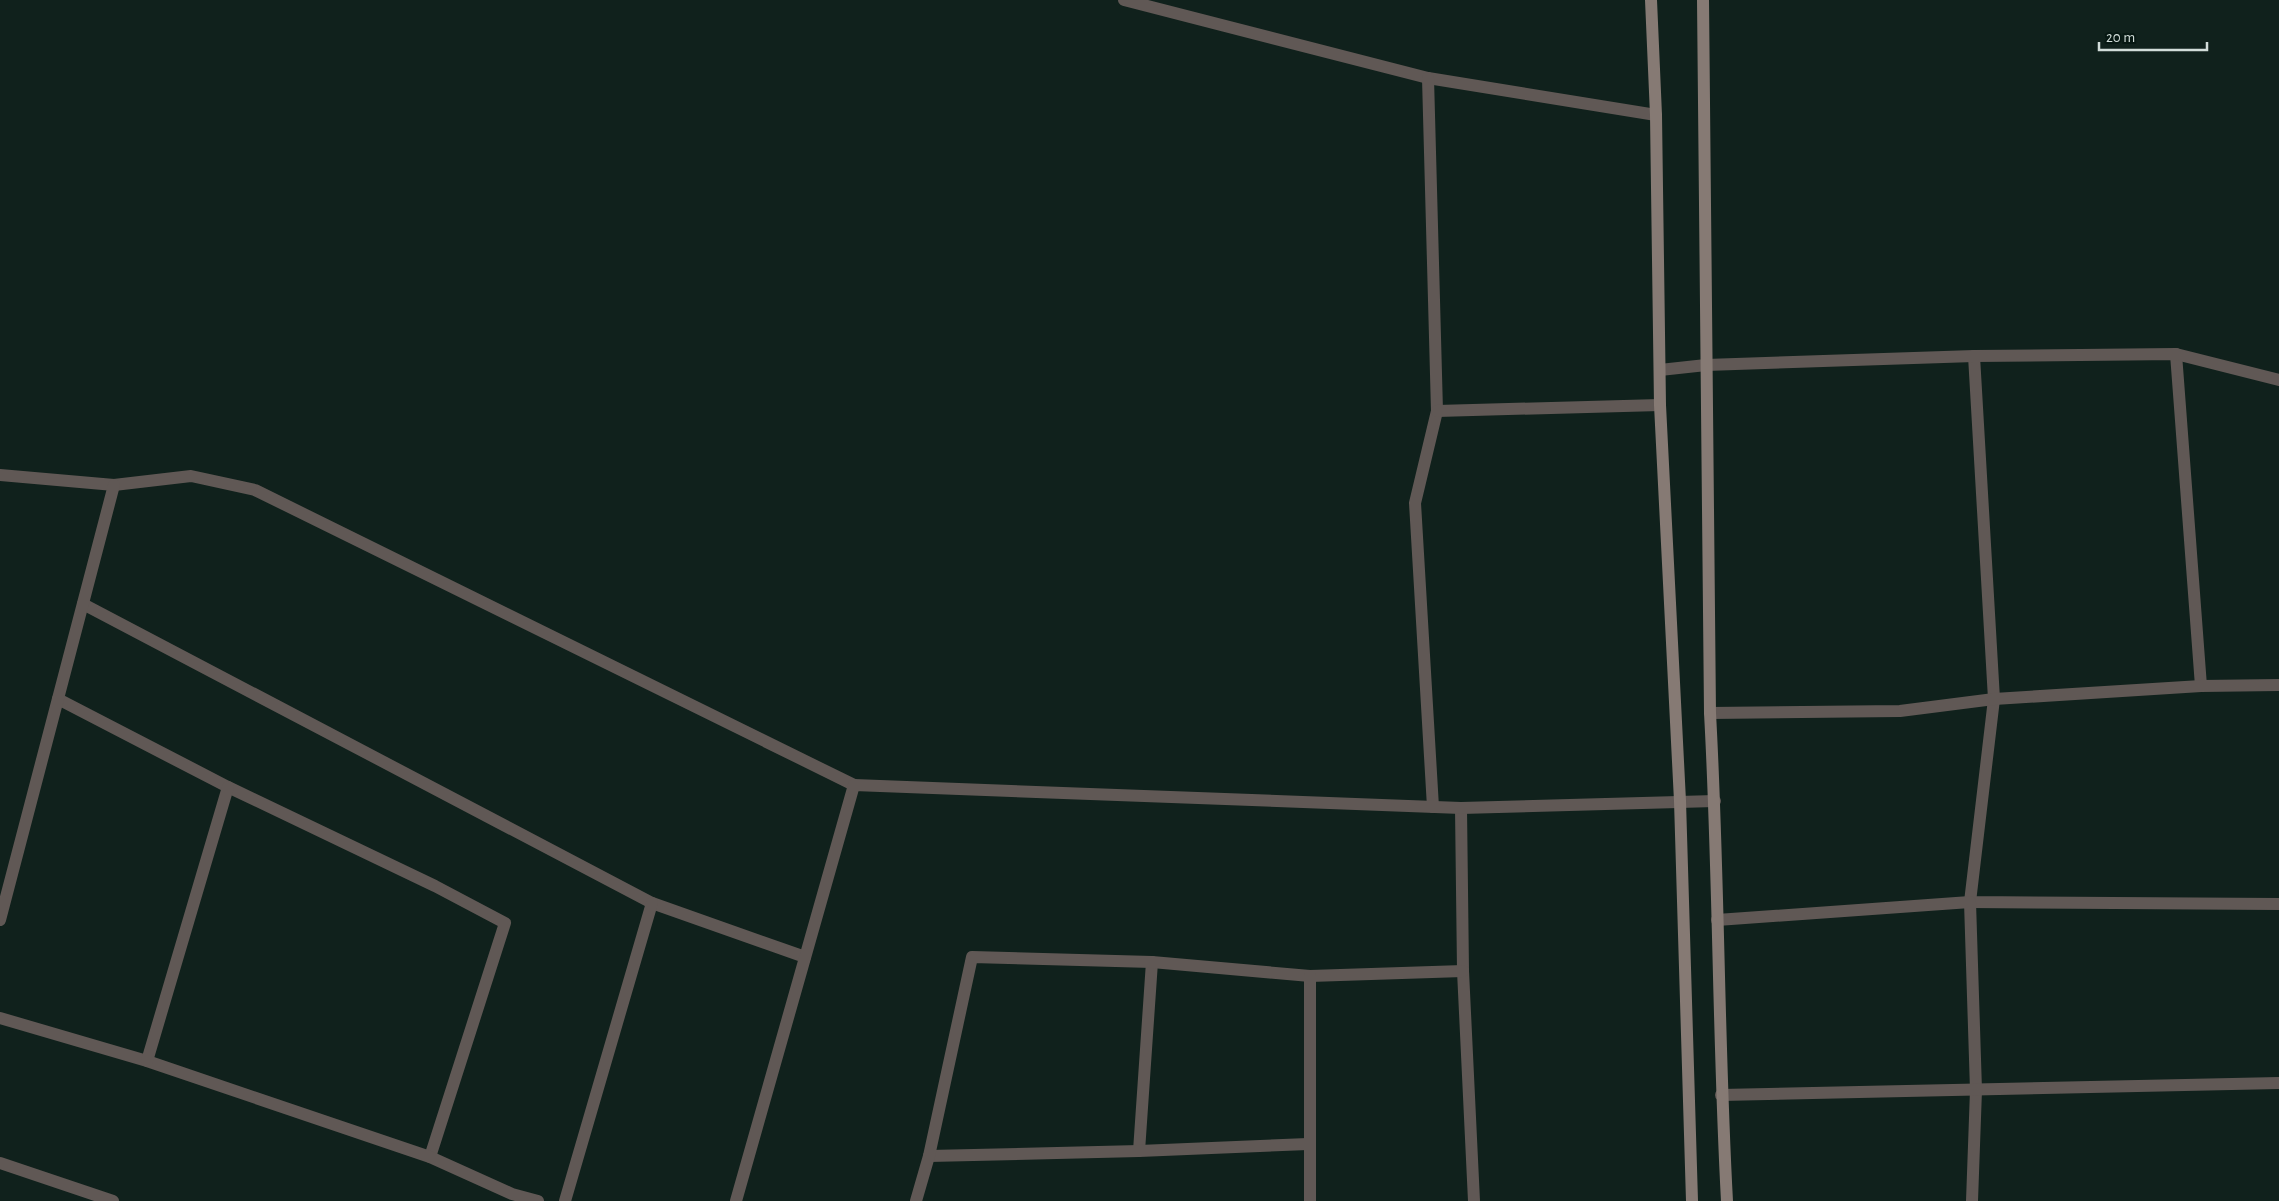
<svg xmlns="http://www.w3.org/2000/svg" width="2279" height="1201" viewBox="0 0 2279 1201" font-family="'Alegreya Sans',sans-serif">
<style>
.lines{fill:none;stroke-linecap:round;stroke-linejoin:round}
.street{stroke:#605855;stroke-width:12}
.secondary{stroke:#867a74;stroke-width:12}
</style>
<rect width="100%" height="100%" fill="#10211c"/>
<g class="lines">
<g class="street">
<path d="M1124,0l304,78 228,37"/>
<path d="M1428,78l9,333 -22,92 18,304"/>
<path d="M2176,354l25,332"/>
<path d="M1974,356l20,343 -24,203 309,2"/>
<path d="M1660,370l46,-5 268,-9 202,-2 103,26"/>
<path d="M1437,411l223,-6"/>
<path d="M0,475l114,10 77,-9 64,14 599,295"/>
<path d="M83,604l569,299 153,54"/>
<path d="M58,699l170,88 207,99 70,37 -75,234"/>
<path d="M1710,713l190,-2 94,-12 207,-13 78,-1"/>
<path d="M1461,808l2,163 11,230"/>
<path d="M0,920l114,-435"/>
<path d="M1717,920l253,-18 6,188 -4,111"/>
<path d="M0,1018l147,43 283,96 82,37 26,7"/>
<path d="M147,1061l81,-274"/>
<path d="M1721,1095l558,-12"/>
<path d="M1139,1151l13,-189"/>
<path d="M929,1156l210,-5 169,-7"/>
<path d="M0,1163l113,38"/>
<path d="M565,1201l87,-298"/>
<path d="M736,1201l118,-416 607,23 254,-7"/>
<path d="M916,1201l13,-45 43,-199 180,5 158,14 153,-5"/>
<path d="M1310,1201v-225"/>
</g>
<g class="secondary">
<path d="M1651,0l5,115 4,290 20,396 12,400"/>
<path d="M1703,0l7,713c9,162 8,325 17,488"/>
</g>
</g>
<path d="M2099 42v8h108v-8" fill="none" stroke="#d2ddd9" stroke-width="2.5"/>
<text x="2106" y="42" font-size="15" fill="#d2ddd9" stroke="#071813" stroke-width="4" paint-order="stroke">20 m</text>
</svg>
